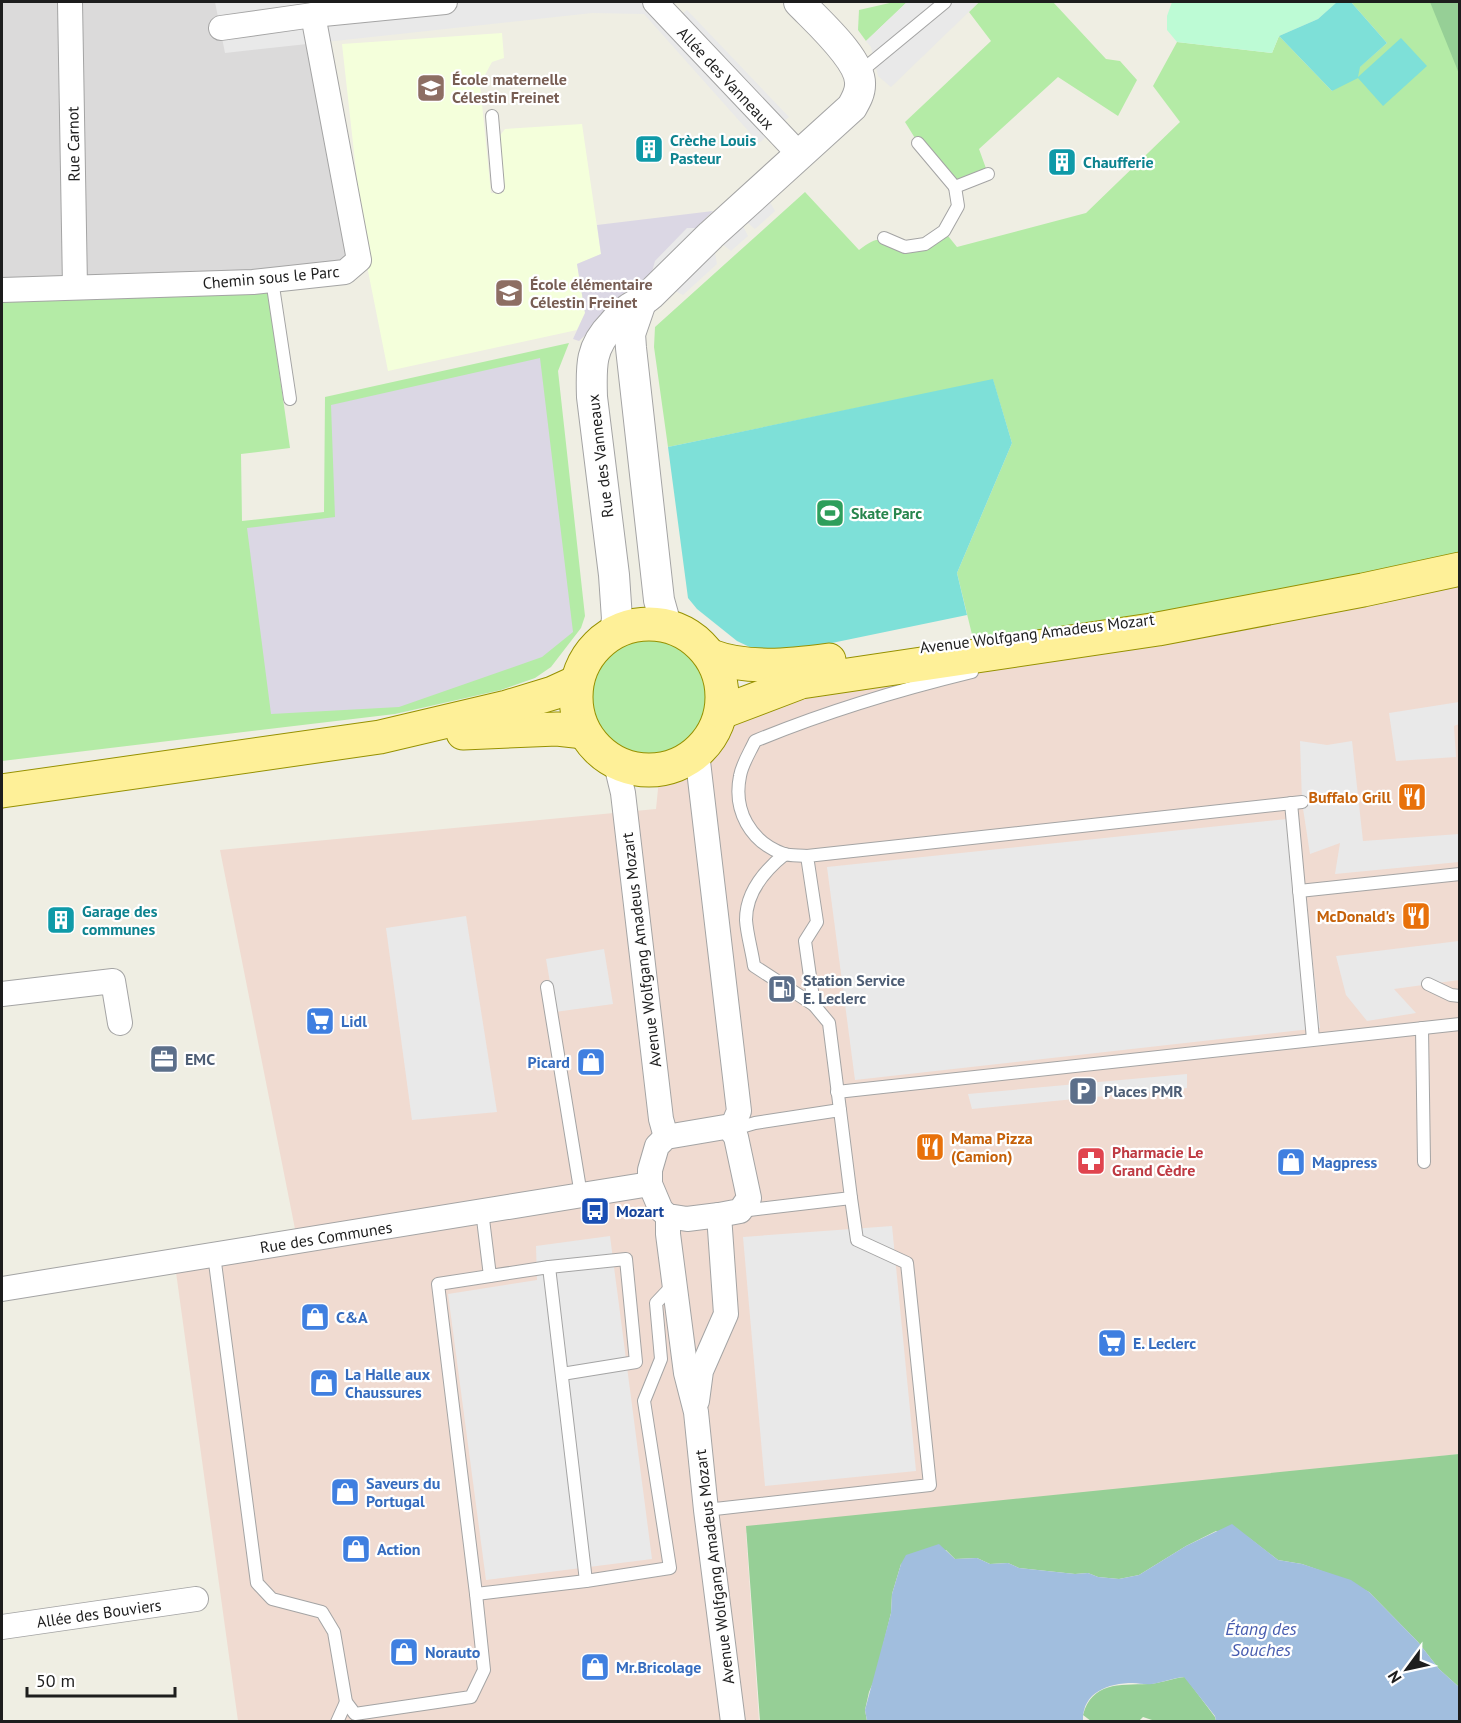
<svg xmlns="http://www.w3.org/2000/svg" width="1461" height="1723" viewBox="0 0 1461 1723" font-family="'PT Sans',sans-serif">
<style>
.residential{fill:#dbdada}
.commercial{fill:#f0dbd1}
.education{fill:#f4ffdb}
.grass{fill:#b4eba6}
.forest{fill:#96cf96}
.park{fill:#bdfbd5}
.pitch{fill:#7ee0d8}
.parking{fill:#e9e9e9}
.plaza{fill:#dbd7e4}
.water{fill:#a1bede}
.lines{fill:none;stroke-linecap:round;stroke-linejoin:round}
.service-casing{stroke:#a4a4a4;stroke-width:14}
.minor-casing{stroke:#a4a4a4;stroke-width:26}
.tertiary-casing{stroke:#a4a4a4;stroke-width:32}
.primary-casing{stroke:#969100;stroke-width:35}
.service{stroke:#fff;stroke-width:12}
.minor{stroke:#fff;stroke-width:24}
.tertiary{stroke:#fff;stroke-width:30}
.primary{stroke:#fef098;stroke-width:33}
.labels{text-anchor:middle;stroke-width:4.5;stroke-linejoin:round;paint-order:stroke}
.street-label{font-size:16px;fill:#1d1d1d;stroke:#fff}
.education-label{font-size:16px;font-weight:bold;fill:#785e54;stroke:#fff;text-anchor:start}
.culture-label{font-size:16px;font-weight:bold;fill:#0d838f;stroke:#fff;text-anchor:start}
.leisure-label{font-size:16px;font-weight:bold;fill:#27864d;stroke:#fff;text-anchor:start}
.food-label{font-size:16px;font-weight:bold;fill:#c56008;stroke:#fff;text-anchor:end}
.service-label{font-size:16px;font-weight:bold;fill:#4e5e75;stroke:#fff;text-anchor:start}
.shop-label{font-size:16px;font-weight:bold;fill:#366cbe;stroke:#fff;text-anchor:start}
.health-label{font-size:16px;font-weight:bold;fill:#be3a42;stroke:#fff;text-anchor:start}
.transit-label{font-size:16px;font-weight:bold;fill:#164399;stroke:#fff;text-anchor:start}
.water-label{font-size:18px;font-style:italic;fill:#475caf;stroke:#fff}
</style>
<rect width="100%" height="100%" fill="#efeee3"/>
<path class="residential" d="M2,2h371l-60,13 46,245 -14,12 -343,16z"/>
<path class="commercial" d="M1459,565v889l-713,79 13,188h-521l-63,-456 120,-36 -75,-379 436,-41 4,-40 12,-2 25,-14 16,-20 9,-21z"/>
<path class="education" d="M502,33l2,25 -12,4 -12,22 11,109 13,-1 -6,-54 7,-9 77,-5 19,130 -24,10 8,49 -8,17 -189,41 -22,-110 -24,-217z"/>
<g class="grass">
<path d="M894,2h13l-41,39 -8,-11 1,-20z"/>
<path d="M979,2h74l53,57 14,2 17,19 -19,36 -60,-39 -79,72 9,25 -33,13 -37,-44 -13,-21 86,-81 -22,-29z"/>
<path d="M1351,2h108v563l-482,90 -20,-82 55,-130 -19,-63 -325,67 -14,-100 1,-20 150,-135 54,58c19,-15 24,-12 46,-3l39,-16 13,16 129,-34 94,-91 -27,-36 24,-44 95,11 7,-17 53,55 55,-48z"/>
<path d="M267,286l23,162 -49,6 1,67 82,-9 1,-115 244,-54 -11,28 27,245 -4,12 -30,39 -16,11 -34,12 -106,24 -393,47v-461z"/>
<circle cx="650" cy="698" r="59"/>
</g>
<g class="forest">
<path d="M1430,2h29v72l-3,-8z"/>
<path d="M1459,1454v233l-20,-18 -21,-27 -49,-50 -36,-17 -31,-11 -24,-4 -30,-23 -32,-6 -30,15 -47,29 -20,4 -21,-2 -10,-4 -13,1 -56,-6 -11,-5 -18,1 -13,-6 -22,1 -9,-9 -45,14 -9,30 -1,19 -16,65 -6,14 -4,18 2,11h-107l-14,-195z"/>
<path d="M1185,1677l30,40 1,4h-61l-12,-4 -4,4h-48l-8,-6c9,-33 36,-30 65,-31 10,0 25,-6 37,-7z"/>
</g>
<path class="park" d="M1172,2h165l-19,17 -39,17 -7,17 -95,-11 -10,-12v-14z"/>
<g class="pitch">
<path d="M1337,2h14l36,41 -27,24 -2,10 43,-39 26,28 -44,40 -25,-28 -26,13 -53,-55 39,-17z"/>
<path d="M993,379l19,64 -55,130 10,42 -198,41 -32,-15 -40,-32 -9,-11 -20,-151z"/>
</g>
<g class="parking">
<path d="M215,2h440l18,19 14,-11 102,107 -30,26 -115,-129 -52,-1 -367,40z"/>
<path d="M907,2h72l-88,85 -13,-11 -7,-29 -5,-6z"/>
<path d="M762,188l13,23 -20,18 -18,-15 11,22 -17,15 -19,-15 5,28 -34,31 -8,-4 -23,-19 3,-11 32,-33h9l15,7z"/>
<path d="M1459,702v22l-5,2 2,31 -60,4 -7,-48z"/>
<path d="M1300,741l27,4 25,-4 11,100 96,-7v28l-124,12 5,-31 -30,11 -8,-52z"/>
<path d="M1297,818l23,210 -465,52 -28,-213z"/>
<path d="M466,916l31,196 -85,8 -26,-192z"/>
<path d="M1459,941v39l-65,9 22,24 -49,8 -21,-26 -10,-39z"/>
<path d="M604,949l9,55 -58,8 -9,-53z"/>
<path d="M1187,1074v14l-215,21 -4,-15z"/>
<path d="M892,1226l24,245 -151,15 -22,-249z"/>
<path d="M610,1236l42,323 -166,21 -38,-286 89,-14 -1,-34z"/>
</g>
<g class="plaza">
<path d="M713,211l-17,17h-9l-32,33 -3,11 -73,69 -6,-2 12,-26 -8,-49 24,-10 -4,-29z"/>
<path d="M540,358l33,274 -31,25 -143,50 -128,7 -24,-186 88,-11 -4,-112z"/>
</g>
<path class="water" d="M1232,1524l46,36 24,4 49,16 18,12 49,50 21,27 20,18v34h-243l-1,-5 -31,-39c-11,1 -21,5 -32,7 -7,1 -13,-1 -19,-1 -26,0 -51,10 -50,38h-216l-2,-11 26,-97 1,-19 9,-30 5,-9 33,-11 16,15 22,-1 13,6 18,-1 11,5 56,6 13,-1 10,4 21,2 20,-4 47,-29z"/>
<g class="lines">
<g class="service-casing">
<g id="service">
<path d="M859,73l86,-71"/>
<path d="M492,116l6,71"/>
<path d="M918,143l37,44"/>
<path d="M884,238l21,9 20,-3 19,-13 14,-25 -3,-19 33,-13"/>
<path d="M272,280l18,119"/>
<path d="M1291,803l22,236"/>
<path d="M785,854c-20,16 -39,38 -39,66 1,15 6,31 8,46l60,39"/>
<path d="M807,856c-7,-1 -16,0 -23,-2 -34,-12 -51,-44 -44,-78 2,-12 10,-24 15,-35 70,-29 143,-51 217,-69"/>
<path d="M1299,891l161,-17"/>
<path d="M1428,984l23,11 9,1"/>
<path d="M547,987l34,208"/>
<path d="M1422,1028l2,134"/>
<path d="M837,1092l623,-68"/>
<path d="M840,1110l-11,-87 -15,-18 -9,-64 12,-19 -10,-66 495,-54"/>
<path d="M731,1130l24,-7 85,-13 11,88 -110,13"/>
<path d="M482,1211l8,65 59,-9 37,314"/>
<path d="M214,1255l43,328 15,16 50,13 12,20 12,70 9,12 116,-17 13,-27 -8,-76"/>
<path d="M549,1267l77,-8 10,103 -74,12"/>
<path d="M490,1276l-52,8 38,310 110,-13 84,-13 -26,-167 17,-42 -5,-56 18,-19"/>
<path d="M706,1510l224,-25 -23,-222 -50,-23 -6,-42"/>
<path d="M337,1722l9,-20"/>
</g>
</g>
<g class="minor-casing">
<g id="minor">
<path d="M70,2l5,285"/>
<path d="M655,2l144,152"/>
<path d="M221,28l92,-13 132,-13"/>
<path d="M2,290l251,-8 92,-10 14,-12 -46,-245"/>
<path d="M697,753l42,358 -8,19"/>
<path d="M616,764l7,29 38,326 5,18"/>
<path d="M2,994l111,-13 7,42"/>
<path d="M725,1127l6,3 5,7 13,61 -9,13 -21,4 -32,4 -19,-3 -7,-6 -11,-26v-14l7,-24 9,-9z"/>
<path d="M668,1216v18l18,139 10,39 10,98 27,212"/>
<path d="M2,1289l648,-105"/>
<path d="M697,1401l4,-30 25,-57 -7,-99"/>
<path d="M2,1627l194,-28"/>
</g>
</g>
<g class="tertiary-casing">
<g id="tertiary">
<path d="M641,302l-11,32 1,14 28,252 7,25"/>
<path d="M615,631l2,-12 -3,-44 -22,-178c-1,-31 -2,-50 21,-73 4,-5 8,-10 13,-13 8,-6 16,-9 24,-16l61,-60 141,-128c4,-7 8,-14 8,-22 2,-25 -44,-65 -61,-83"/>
</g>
</g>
<g class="primary-casing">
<g id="primary">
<circle cx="649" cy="697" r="73"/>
<path d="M711,656c37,14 79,9 118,4"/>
<path d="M722,712l79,-30 357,-53 205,-39 97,-21"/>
<path d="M463,733l94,-4 27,3"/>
<path d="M2,791l378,-54 127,-30 46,-14 24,-11"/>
</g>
</g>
<use href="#service" class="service"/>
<use href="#minor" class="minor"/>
<use href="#tertiary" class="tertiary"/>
<use href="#primary" class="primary"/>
</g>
<defs>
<g id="school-square" transform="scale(1.5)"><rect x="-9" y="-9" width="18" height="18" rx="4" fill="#8d6e63" stroke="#fff"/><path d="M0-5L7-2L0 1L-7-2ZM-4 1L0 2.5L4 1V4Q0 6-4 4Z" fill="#fff"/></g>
<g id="building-square" transform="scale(1.5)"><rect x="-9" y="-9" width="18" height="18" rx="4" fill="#0f9aa8" stroke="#fff"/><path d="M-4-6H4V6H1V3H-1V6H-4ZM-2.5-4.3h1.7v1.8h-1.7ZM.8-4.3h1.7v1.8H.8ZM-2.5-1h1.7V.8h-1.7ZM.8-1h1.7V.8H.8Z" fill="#fff"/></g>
<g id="stadium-square" transform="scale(1.5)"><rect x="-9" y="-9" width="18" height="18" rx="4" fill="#2e9e5b" stroke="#fff"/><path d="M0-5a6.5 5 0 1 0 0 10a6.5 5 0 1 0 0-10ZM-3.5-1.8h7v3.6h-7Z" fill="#fff"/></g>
<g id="restaurant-square" transform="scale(1.5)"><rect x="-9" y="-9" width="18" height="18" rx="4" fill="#e8710a" stroke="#fff"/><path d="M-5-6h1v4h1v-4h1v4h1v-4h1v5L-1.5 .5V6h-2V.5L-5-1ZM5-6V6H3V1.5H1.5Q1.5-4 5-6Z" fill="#fff"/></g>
<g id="fuel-square" transform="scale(1.5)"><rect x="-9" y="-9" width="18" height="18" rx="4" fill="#5c6f8a" stroke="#fff"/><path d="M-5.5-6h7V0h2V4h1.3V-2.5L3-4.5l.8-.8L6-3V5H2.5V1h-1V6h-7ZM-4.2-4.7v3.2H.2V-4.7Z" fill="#fff"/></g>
<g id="supermarket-square" transform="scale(1.5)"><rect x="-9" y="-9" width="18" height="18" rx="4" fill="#3f7fe0" stroke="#fff"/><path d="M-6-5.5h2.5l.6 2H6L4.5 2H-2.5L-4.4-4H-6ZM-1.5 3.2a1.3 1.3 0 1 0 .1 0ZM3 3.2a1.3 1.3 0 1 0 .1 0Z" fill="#fff"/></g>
<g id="office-square" transform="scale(1.5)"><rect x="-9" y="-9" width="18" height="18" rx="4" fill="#5c6f8a" stroke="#fff"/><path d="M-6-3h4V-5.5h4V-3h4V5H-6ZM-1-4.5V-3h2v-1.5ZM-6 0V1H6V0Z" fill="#fff"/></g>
<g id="shop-square" transform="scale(1.5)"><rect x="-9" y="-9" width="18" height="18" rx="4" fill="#3f7fe0" stroke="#fff"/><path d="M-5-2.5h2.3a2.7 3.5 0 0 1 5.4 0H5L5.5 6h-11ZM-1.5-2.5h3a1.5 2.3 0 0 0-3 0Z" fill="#fff"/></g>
<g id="parking-square" transform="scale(1.5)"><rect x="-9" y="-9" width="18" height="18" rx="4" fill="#5c6f8a" stroke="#fff"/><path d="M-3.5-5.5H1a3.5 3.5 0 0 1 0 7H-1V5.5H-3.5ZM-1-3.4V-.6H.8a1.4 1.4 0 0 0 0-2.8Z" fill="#fff"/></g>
<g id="pharmacy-square" transform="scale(1.5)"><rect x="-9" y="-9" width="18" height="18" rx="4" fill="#e0444e" stroke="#fff"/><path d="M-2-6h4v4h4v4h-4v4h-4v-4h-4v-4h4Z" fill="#fff"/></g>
<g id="bus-square" transform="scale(1.5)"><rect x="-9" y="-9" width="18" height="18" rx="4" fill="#1a4fb4" stroke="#fff"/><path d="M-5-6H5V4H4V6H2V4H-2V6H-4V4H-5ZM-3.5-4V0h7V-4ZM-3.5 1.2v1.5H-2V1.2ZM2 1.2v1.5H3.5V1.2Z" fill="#fff"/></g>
</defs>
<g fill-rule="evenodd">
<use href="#school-square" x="431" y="88"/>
<use href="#building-square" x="649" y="149"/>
<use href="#building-square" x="1062" y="162"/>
<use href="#school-square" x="509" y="293"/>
<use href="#stadium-square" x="830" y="513"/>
<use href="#restaurant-square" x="1412" y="797"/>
<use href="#restaurant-square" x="1416" y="916"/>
<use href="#building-square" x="61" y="920"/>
<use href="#fuel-square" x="782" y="989"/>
<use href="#supermarket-square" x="320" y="1021"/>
<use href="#office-square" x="164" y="1059"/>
<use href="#shop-square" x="591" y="1062"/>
<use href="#parking-square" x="1083" y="1091"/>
<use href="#restaurant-square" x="930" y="1147"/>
<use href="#pharmacy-square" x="1091" y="1161"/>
<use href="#shop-square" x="1291" y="1162"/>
<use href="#bus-square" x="595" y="1211"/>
<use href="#shop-square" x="315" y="1317"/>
<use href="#supermarket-square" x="1112" y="1343"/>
<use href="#shop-square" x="324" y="1383"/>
<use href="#shop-square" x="345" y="1492"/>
<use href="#shop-square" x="356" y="1549"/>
<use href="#shop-square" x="404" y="1652"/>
<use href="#shop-square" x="595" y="1667"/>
</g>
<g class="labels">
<g class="street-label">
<text transform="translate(726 78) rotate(47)" y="6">Allée des Vanneaux</text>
<text transform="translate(73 144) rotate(-91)" y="6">Rue Carnot</text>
<text transform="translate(271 277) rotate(-5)" y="6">Chemin sous le Parc</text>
<text transform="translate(600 456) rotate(-97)" y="6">Rue des Vanneaux</text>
<text transform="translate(1037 633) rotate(-7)" y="6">Avenue Wolfgang Amadeus Mozart</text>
<text transform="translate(641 950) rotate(-97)" y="6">Avenue Wolfgang Amadeus Mozart</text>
<text transform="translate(326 1237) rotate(-9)" y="6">Rue des Communes</text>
<text transform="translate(714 1567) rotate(-97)" y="6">Avenue Wolfgang Amadeus Mozart</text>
<text transform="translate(99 1613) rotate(-8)" y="6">Allée des Bouviers</text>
</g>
<g class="education-label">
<text x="452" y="85">École maternelle<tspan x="452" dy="18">Célestin Freinet</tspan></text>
<text x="530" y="290">École élémentaire<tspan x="530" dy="18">Célestin Freinet</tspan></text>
</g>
<g class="culture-label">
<text x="670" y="146">Crèche Louis<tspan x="670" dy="18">Pasteur</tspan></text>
<text x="1083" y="168">Chaufferie</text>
<text x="82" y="917">Garage des<tspan x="82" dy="18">communes</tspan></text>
</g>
<g class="leisure-label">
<text x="851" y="519">Skate Parc</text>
</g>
<g class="food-label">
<text x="1391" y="803">Buffalo Grill</text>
<text x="1395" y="922">McDonald's</text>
<text x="951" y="1144" text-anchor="start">Mama Pizza<tspan x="951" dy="18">(Camion)</tspan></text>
</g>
<g class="service-label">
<text x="803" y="986">Station Service<tspan x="803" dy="18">E. Leclerc</tspan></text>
<text x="185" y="1065">EMC</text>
<text x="1104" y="1097">Places PMR</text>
</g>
<g class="shop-label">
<text x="341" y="1027">Lidl</text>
<text x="570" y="1068" text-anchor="end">Picard</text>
<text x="1312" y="1168">Magpress</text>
<text x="336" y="1323">C&amp;A</text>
<text x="1133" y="1349">E. Leclerc</text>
<text x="345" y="1380">La Halle aux<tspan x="345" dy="18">Chaussures</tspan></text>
<text x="366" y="1489">Saveurs du<tspan x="366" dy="18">Portugal</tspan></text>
<text x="377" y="1555">Action</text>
<text x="425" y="1658">Norauto</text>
<text x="616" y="1673">Mr.Bricolage</text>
</g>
<g class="health-label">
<text x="1112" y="1158">Pharmacie Le<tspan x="1112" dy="18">Grand Cèdre</tspan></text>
</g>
<g class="transit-label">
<text x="616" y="1217">Mozart</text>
</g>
<g class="water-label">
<text x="1261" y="1635">Étang des<tspan x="1261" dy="21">Souches</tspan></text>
</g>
</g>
<rect width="1461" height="1723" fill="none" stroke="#1d1d1d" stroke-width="6"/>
<g transform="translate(1407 1669) rotate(237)" stroke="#ffffff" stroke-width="4.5" paint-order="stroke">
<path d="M0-4.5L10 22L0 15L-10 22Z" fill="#1d1d1d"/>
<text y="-9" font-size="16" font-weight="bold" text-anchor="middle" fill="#1d1d1d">N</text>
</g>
<path d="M27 1687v9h148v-9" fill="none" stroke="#1d1d1d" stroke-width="3"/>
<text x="36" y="1687" font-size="18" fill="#1d1d1d" stroke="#ffffff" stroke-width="4.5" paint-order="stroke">50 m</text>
</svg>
